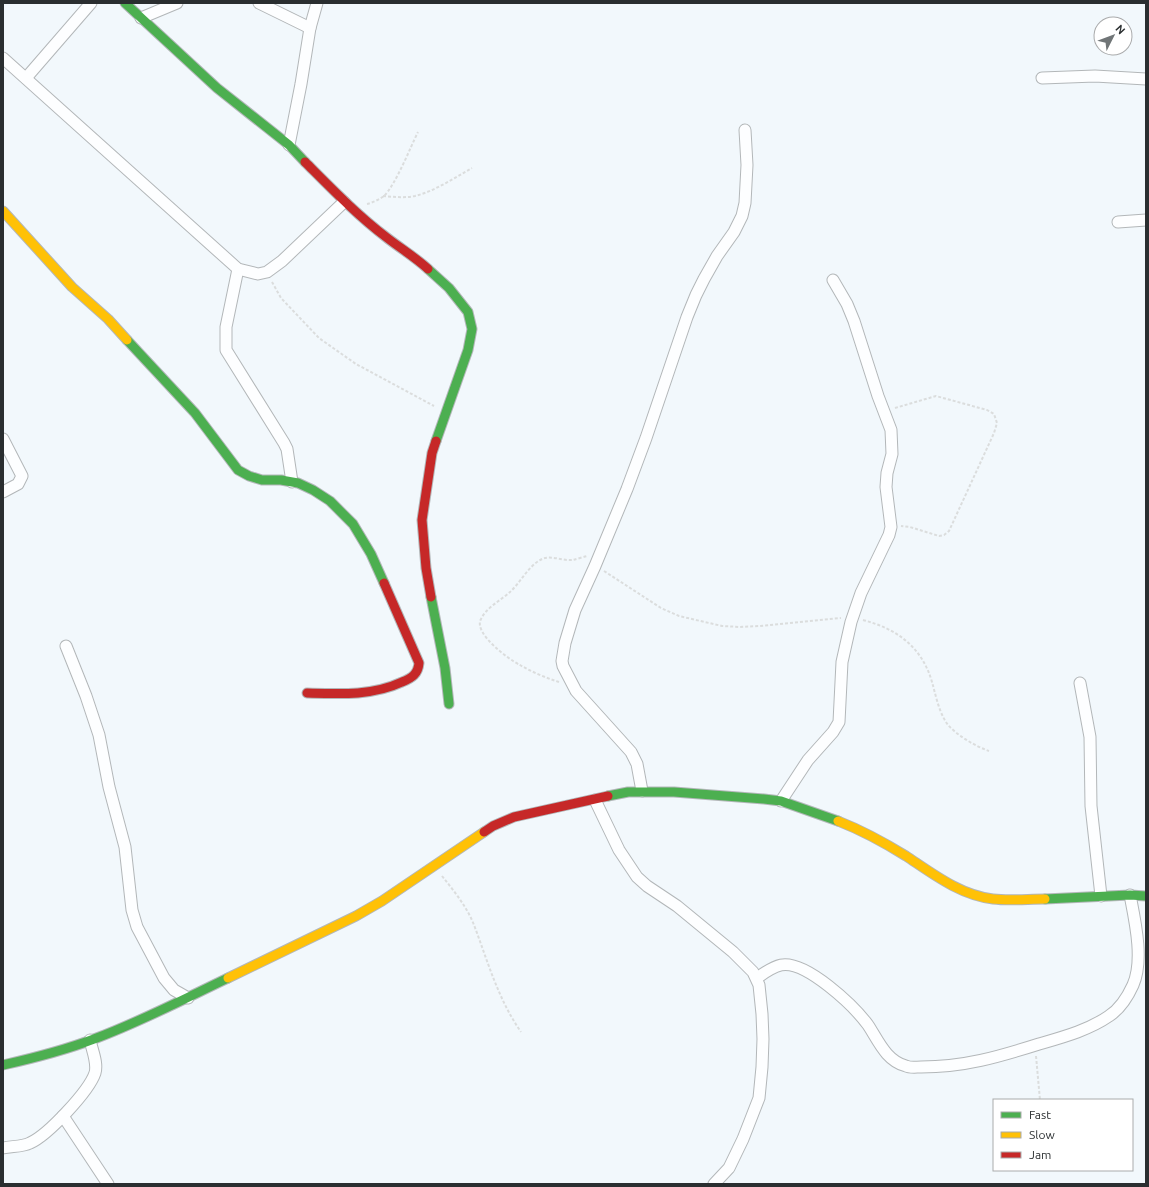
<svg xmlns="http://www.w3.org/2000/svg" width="1149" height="1187" viewBox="0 0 1149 1187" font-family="Ubuntu,sans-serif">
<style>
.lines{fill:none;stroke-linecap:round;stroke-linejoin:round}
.street-casing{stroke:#b3b7b9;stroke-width:13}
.fast-casing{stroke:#b3b7b9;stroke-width:11}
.slow-casing{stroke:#b3b7b9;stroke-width:11}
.jam-casing{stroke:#b3b7b9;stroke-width:11}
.path{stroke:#dbdddd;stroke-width:2;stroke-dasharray:3 2;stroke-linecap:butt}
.street{stroke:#fdfeff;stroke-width:11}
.fast{stroke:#4caf50;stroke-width:9}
.slow{stroke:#ffc107;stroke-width:9}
.jam{stroke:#c62828;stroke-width:9}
</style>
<rect width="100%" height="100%" fill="#f2f8fc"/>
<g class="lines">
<g class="street-casing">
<g id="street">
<path d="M259,3l51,25"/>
<path d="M141,18l36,-15"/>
<path d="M3,58l235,211 20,5 9,-2 15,-11 62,-59"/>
<path d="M26,78l65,-75"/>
<path d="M1042,78l53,-2 51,3"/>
<path d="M289,145l12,-61 9,-56 7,-25"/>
<path d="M1118,222l28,-2"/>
<path d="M238,269l-12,58v23l58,93 3,6 5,33"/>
<path d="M3,439l19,37 -4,8 -15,8"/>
<path d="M66,646l20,50 13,39 10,52 16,60 7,63 5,17 27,51 10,12 14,8"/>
<path d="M1080,683l10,54 1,69 10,90"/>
<path d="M642,791l-5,-27 -6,-12 -55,-61 -13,-25 -1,-5 3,-18 10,-33 20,-44 32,-77 19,-51 41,-121 9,-22 8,-16 13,-23 17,-24 8,-16 3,-13 2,-38 -2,-35"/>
<path d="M595,800l24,50 18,27 10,9 30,20 56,46 20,20 6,13 3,29 1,25 -1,28 -3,31 -16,41 -14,29 -15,16"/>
<path d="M781,801l27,-41 25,-28 6,-10 3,-60 9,-40 10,-29 28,-58 2,-8 -5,-40 1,-14 5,-19 -1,-24 -13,-34 -24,-75 -7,-17 -14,-24"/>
<path d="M757,978c7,-5 15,-11 24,-13 25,-5 73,41 87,60 10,15 18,36 38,41 4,2 10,1 15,1 43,0 77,-10 118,-23 24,-7 50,-14 70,-28 11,-7 19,-20 24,-31 11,-25 2,-64 -3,-90"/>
<path d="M63,1116l45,68"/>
<path d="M3,1148c9,-2 19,-1 27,-5 18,-8 59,-52 65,-70 3,-10 -3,-23 -5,-33"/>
</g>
</g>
<g class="fast-casing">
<g id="fast">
<path d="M125,3l92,85 72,57 16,17"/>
<path d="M428,269l21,19 19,24 4,17 -4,21 -32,91"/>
<path d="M127,340l68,73 43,57 11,6 13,4h19l17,3 15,7 17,11 23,23 18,30 13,29"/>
<path d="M431,597l14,71 4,36"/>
<path d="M608,796l20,-4h46l90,7 17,2 57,20"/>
<path d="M1045,899l85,-4 16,1"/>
<path d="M3,1065c31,-7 62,-15 91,-26 46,-17 90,-40 134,-61"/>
</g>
</g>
<g class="slow-casing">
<g id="slow">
<path d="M3,211l69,76 36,32 19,21"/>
<path d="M838,821c23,9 47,22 68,35 27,18 54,39 87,43 17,2 35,0 52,0"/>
<path d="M228,978l128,-62 26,-15 102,-69"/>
</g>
</g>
<g class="jam-casing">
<g id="jam">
<path d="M305,162c26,26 52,53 81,75 14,11 29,20 42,32"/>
<path d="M431,597l-5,-29 -4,-48 10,-67 4,-12"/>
<path d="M307,693c32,1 65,3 95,-11 10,-4 16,-8 17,-19l-35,-80"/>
<path d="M484,832l9,-6 21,-9 94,-21"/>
</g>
</g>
<g class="path">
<path d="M383,196c11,1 22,2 32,0 20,-5 39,-18 57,-28"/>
<path d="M367,204c5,-1 13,-5 17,-8 12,-12 26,-48 34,-64"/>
<path d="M272,282l9,16 38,40 37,26 78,42"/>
<path d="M895,408l41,-12 51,14 7,4 3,9 -3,10 -45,98 -5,4 -5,1 -29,-9 -9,-1"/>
<path d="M604,571l57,37 18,8 43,10 18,1 20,-1 81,-8"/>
<path d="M863,620c34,9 59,27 69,62 4,14 7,31 16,43 10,11 27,21 41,26"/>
<path d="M559,682c-13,-4 -27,-10 -39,-17 -12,-6 -47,-32 -39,-46 5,-11 20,-19 29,-27 11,-10 18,-26 32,-33 9,-4 21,2 31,1 4,-1 10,-3 14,-4"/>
<path d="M442,876c12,15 25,31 32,49 14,37 24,74 47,107"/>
<path d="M1036,1056l4,44"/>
</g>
<use href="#street" class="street"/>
<use href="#fast" class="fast"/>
<use href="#slow" class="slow"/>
<use href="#jam" class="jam"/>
</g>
<rect width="1149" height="1187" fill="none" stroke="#2a2e30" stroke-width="8"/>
<rect x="993" y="1099" width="140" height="72" fill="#ffffff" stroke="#aaabac"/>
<rect x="1001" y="1112" width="20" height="6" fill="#4caf50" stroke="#aaabac"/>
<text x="1029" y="1119" font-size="12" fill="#2a2e30">Fast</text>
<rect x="1001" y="1132" width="20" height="6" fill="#ffc107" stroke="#aaabac"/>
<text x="1029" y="1139" font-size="12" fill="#2a2e30">Slow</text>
<rect x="1001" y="1152" width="20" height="6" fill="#c62828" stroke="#aaabac"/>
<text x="1029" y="1159" font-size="12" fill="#2a2e30">Jam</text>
<g transform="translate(1113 36) rotate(48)"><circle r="19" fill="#ffffff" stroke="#aaabac"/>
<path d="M0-3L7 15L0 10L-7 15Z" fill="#707577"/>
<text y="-6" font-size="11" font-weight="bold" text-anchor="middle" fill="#2a2e30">N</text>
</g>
</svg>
